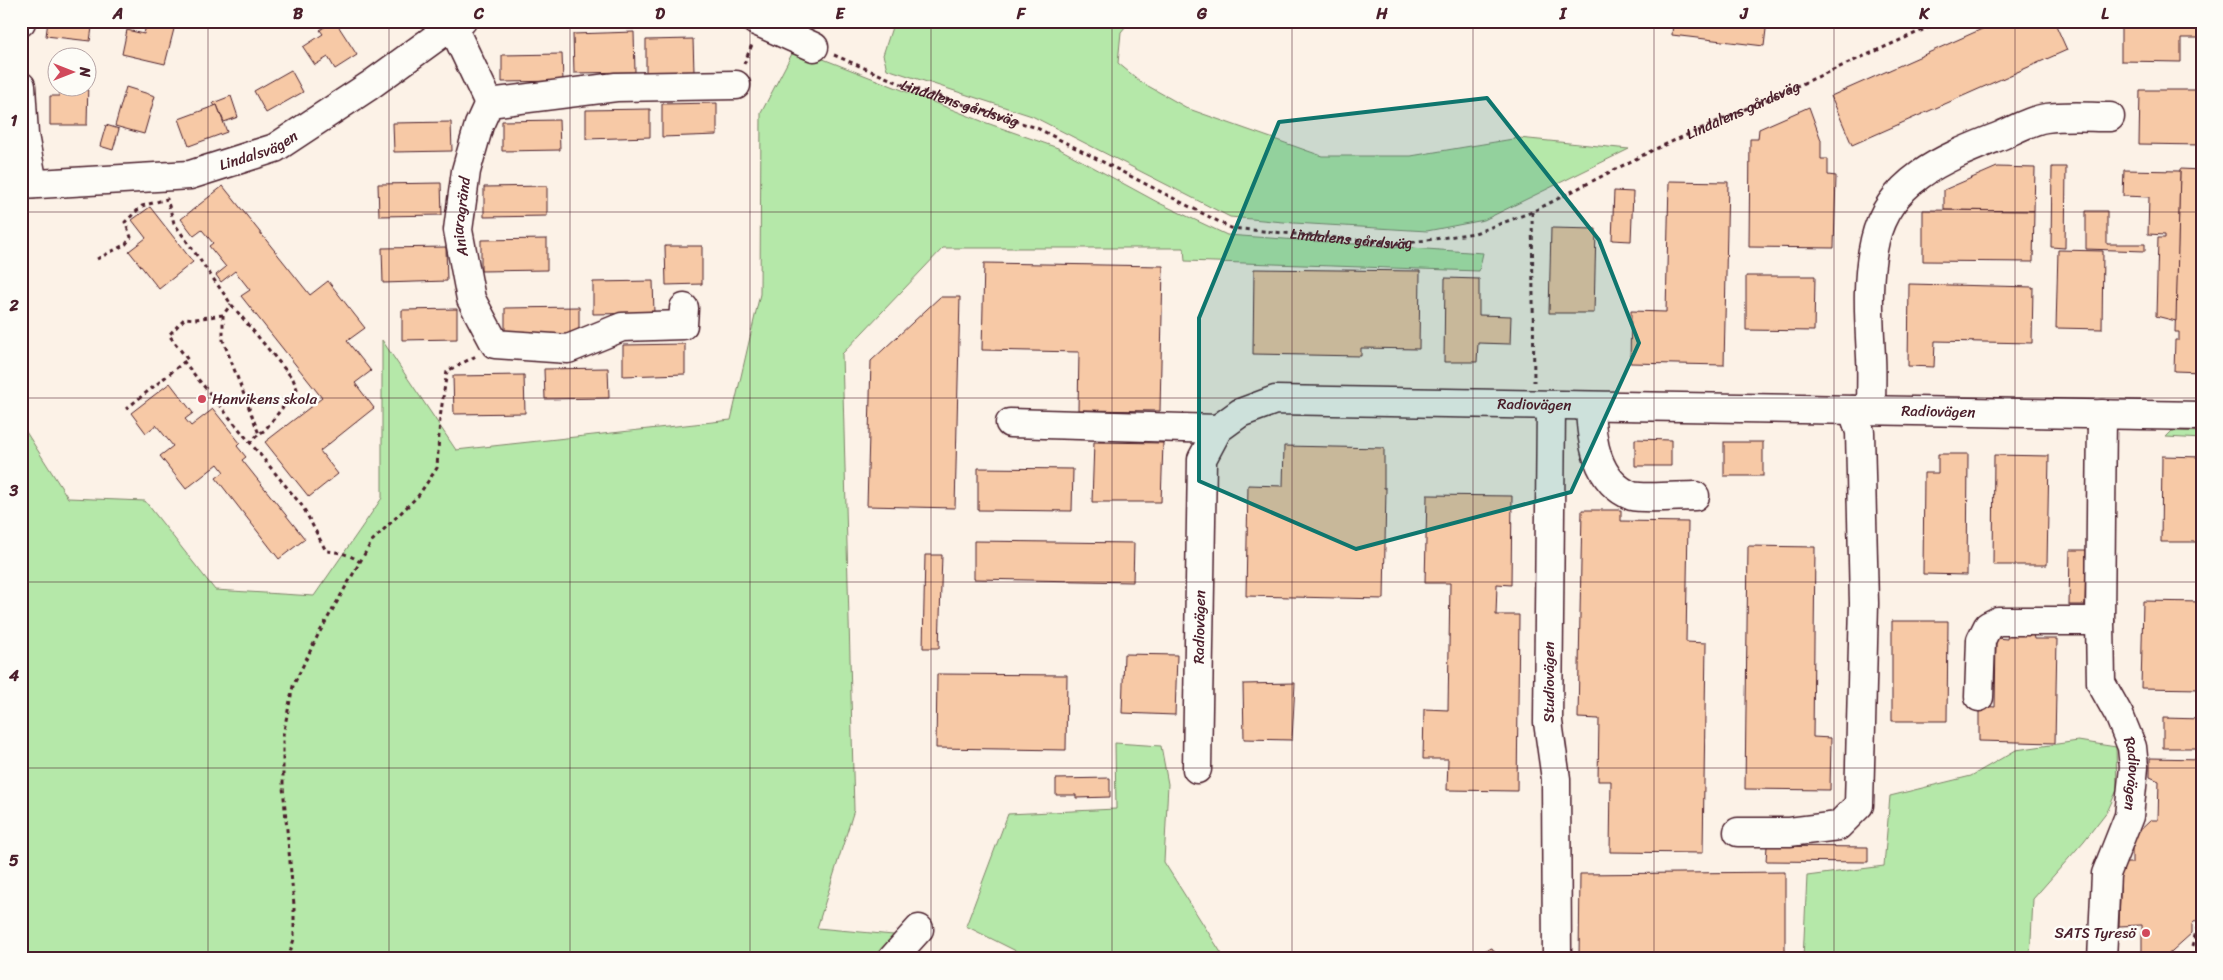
<svg xmlns="http://www.w3.org/2000/svg" width="2223" height="980" viewBox="0 0 2223 980" font-family="Sriracha,sans-serif">
<style>
.green{fill:#b5e8a9;stroke:#80846a}
.building{fill:#f7c9a6;stroke:#4a1f2b}
.lines{fill:none;stroke-linecap:round;stroke-linejoin:round}
.minor-casing{stroke:#4a1f2b;stroke-width:31}
.path{stroke:#4a1f2b;stroke-width:3;stroke-dasharray:4 4;stroke-linecap:butt}
.minor{stroke:#fdfcf7;stroke-width:28}
.marked{fill:#0f766e;fill-opacity:0.2;stroke:#0f766e;stroke-width:4;stroke-linejoin:round}
.grid{fill:none;stroke:#4a1f2b;stroke-width:1;stroke-opacity:0.55}
.poi-dot{fill:#d1495b;stroke:#fdfcf7;stroke-width:2}
.labels{text-anchor:middle;stroke-width:5;stroke-linejoin:round;paint-order:stroke}
.street-label{font-size:15px;fill:#4a1f2b;stroke:#fdfcf7}
.poi-label{font-size:15px;fill:#4a1f2b;stroke:#fdfcf7;text-anchor:start}
.neatline{fill:none;stroke:#4a1f2b;stroke-width:2}
.grid-label{font-size:16px;text-anchor:middle;font-weight:bold;fill:#4a1f2b}
</style>
<rect width="100%" height="100%" fill="#fcf2e7"/>
<filter id="ink" filterUnits="userSpaceOnUse"><feTurbulence type="fractalNoise" baseFrequency=".02" numOctaves="2"/><feDisplacementMap in="SourceGraphic" scale="10" xChannelSelector="R" yChannelSelector="G"/><feConvolveMatrix kernelMatrix="1 2 1 2 8 2 1 2 1" color-interpolation-filters="sRGB"/></filter>
<g filter="url(#ink)">
<g class="green">
<path d="M894,21h236l-9,11 -3,31 23,19 48,27 133,47h89l108,-18 110,11 -145,71 -57,11 -133,-8 -64,-6 -198,-101 -145,-47 -4,-14z"/>
<path d="M795,48l189,74 74,26 101,55 68,32 256,18 -4,18 -294,-10 -1,-13h-241l-101,106 12,456 -37,118 87,8 -19,23h-864v-535l47,74 77,3 70,89 99,6 68,-98v-158l74,110 275,-30 29,-126 1,-181z"/>
<path d="M2172,431l30,1v7l-36,-2z"/>
<path d="M2078,741l38,6 1,43 -9,20 -24,31 -51,58 -3,60h-227l4,-83 77,-10 6,-70 81,-20 45,-26z"/>
<path d="M1115,743l46,3 7,38 -4,78 61,97h-193l-66,-33 42,-112 108,-5z"/>
</g>
<g class="building">
<path d="M48,21h45l-3,20 -44,-5z"/>
<path d="M147,21h13l15,4 -10,39 -43,-10 5,-24 17,4z"/>
<path d="M333,21h2l22,34 -22,14 -7,-12 -13,8 -12,-18 20,-13 -3,-4z"/>
<path d="M380,21h14l-8,7z"/>
<path d="M1673,21h94l-3,25 -92,-11z"/>
<path d="M2000,21h54l13,29 -215,95 -21,-49z"/>
<path d="M2121,21h81v17h-21v24l-60,-1z"/>
<path d="M634,32l1,40 -61,1 -1,-39z"/>
<path d="M693,39l1,33 -48,1v-33z"/>
<path d="M562,54l1,27 -61,1v-27z"/>
<path d="M291,70l12,22 -37,21 -12,-22z"/>
<path d="M88,79l-1,46h-37v-29h9l1,-8h28z"/>
<path d="M126,87l29,9 -11,38 -29,-8z"/>
<path d="M2140,90h62v55l-63,-1z"/>
<path d="M231,96l7,21 -14,5 -7,-17 -2,1 -2,-3z"/>
<path d="M717,103v32l-55,2v-33z"/>
<path d="M217,105l10,27 -38,14 -10,-27z"/>
<path d="M1809,107l12,33v19h7v16l8,1 -2,72 -85,-1 1,-108h8l1,-10z"/>
<path d="M650,109v28l-64,2v-29z"/>
<path d="M559,120l1,30 -58,1v-30z"/>
<path d="M451,122l1,29 -58,1 -1,-29z"/>
<path d="M106,125l13,4 -6,21 -13,-4z"/>
<path d="M1997,167l38,1 -1,43 -90,-1v-20z"/>
<path d="M2052,167h14l-1,81 -14,-1z"/>
<path d="M2180,169l22,1v202l-28,-1 1,-31h4v-8h-4z"/>
<path d="M2124,170l56,1 -4,150 -20,-5 2,-78h7v-3l-17,-1 1,-37 -26,-1z"/>
<path d="M1669,181l59,1 -4,183 -94,-2 1,-52 35,1z"/>
<path d="M441,183l1,32 -63,1 -1,-32z"/>
<path d="M223,186l87,109 18,-14 37,47 -18,13 24,30 -16,12 19,25 -54,43 18,23 -29,23 -44,-55 57,-44 -81,-102 9,-6 -15,-19 -14,11 -5,-7 10,-8 -17,-21 4,-3 -11,-13 -8,6 -13,-17z"/>
<path d="M547,186v30l-63,1v-30z"/>
<path d="M1614,191l19,1 -2,49 -19,-1z"/>
<path d="M150,207l43,55 -34,27 -30,-38 17,-13 -14,-18z"/>
<path d="M1923,210l111,1 -1,51 -110,-1z"/>
<path d="M2086,211h21v33h38v7l-59,-2z"/>
<path d="M1551,228l45,1 -2,84h-45z"/>
<path d="M547,239v31l-66,1v-31z"/>
<path d="M665,246h37v38l-36,1z"/>
<path d="M446,247l1,34 -64,2 -1,-35z"/>
<path d="M2058,250l45,1 -1,78 -46,-1z"/>
<path d="M984,263l179,3 -3,145 -82,-1 1,-58 -97,-2z"/>
<path d="M1254,269l166,2 -1,78 -58,-1v8l-108,-2z"/>
<path d="M1746,276h69l-1,55 -68,-1z"/>
<path d="M1445,278l34,1v36l32,1 -1,28 -32,-1 -1,19h-33z"/>
<path d="M653,281l1,32 -61,1v-32z"/>
<path d="M1909,284l124,3 -1,56 -97,-2 -1,26 -26,-1z"/>
<path d="M940,297h20l-5,211 -88,-2 4,-145z"/>
<path d="M579,307v33l-74,1v-33z"/>
<path d="M457,309v30l-55,1v-30z"/>
<path d="M685,344v30l-62,2v-31z"/>
<path d="M608,368l1,30 -64,1 -1,-30z"/>
<path d="M524,375l1,38 -71,1 -1,-38z"/>
<path d="M170,383l23,30 -8,6 6,7 22,-17 27,34 -3,3 9,11 -4,3 63,79 -26,20 -63,-81 8,-6 -6,-8 -32,25 -26,-33 13,-10 -17,-21 -10,8 -15,-20z"/>
<path d="M1635,439l36,1v26h-36z"/>
<path d="M1094,442l69,1 -2,59h-69z"/>
<rect x="1724" y="442" width="39" height="34"/>
<path d="M1284,446l100,2v40h2l-2,111 -138,-3 2,-111 35,1z"/>
<path d="M1938,454h30l-1,121 -44,-1 1,-101h14z"/>
<path d="M1994,455l55,1 -2,109h-54z"/>
<path d="M2162,456l40,1v85h-41z"/>
<path d="M978,468l95,1 -1,42 -94,-1z"/>
<path d="M1427,495l85,1 -1,89 -14,-1 -1,31h23l-2,176 -70,-1 1,-31h-25l1,-50 24,1 2,-127h-25z"/>
<path d="M1582,510h39v11l67,1 -2,120 20,1 -3,210 -93,-1 1,-71h-13l1,-62 -21,-1z"/>
<path d="M974,541l160,2 -1,39 -159,-3z"/>
<path d="M1748,546l67,1 -2,190 18,1 -1,52 -85,-1z"/>
<path d="M2070,550h16l-1,55h-16z"/>
<path d="M925,555h17l-3,93h-16z"/>
<path d="M2143,601l59,1v87l-61,-1z"/>
<path d="M1892,621h56l-1,100h-55z"/>
<path d="M2008,634h25l1,5h23l-2,104 -76,-2v-35l16,1 1,-69 11,1z"/>
<path d="M1124,654l53,1 -2,60 -53,-2z"/>
<path d="M937,674l130,1 -1,75 -130,-2z"/>
<path d="M1295,683l-3,57 -48,-1 -1,-55z"/>
<path d="M2163,718l39,1v29h-39z"/>
<path d="M2150,758l52,1v156l-10,9v9l-29,26h-21v-34l-23,1 2,-63h11v-25l19,-18h7l1,-39 -9,-4z"/>
<path d="M1110,778v19l-34,1v-3h-20v-16z"/>
<path d="M1767,846l101,1v15l-102,-1z"/>
<path d="M1785,872v87h-206l1,-85z"/>
<path d="M1492,948l7,11h-38z"/>
</g>
<g class="lines">
<g class="minor-casing">
<g id="minor">
<path d="M450,21l39,82"/>
<path d="M756,21l58,26"/>
<path d="M21,22v-1"/>
<path d="M21,86l3,49 9,49"/>
<path id="s2" d="M21,185l169,-10 85,-27 94,-62 84,-61 9,-4"/>
<path id="s3" d="M684,308l-1,17 -61,2 -54,22 -73,-5 -24,-45 -13,-69 8,-59 13,-46 10,-22 127,-16 120,-2"/>
<path d="M1551,405l-3,317 8,57 1,180"/>
<path d="M1590,406c1,33 6,76 42,90 11,3 49,0 63,0"/>
<path d="M1871,410c0,-18 1,-36 0,-53 -2,-39 -5,-78 4,-117 14,-62 73,-83 125,-104 14,-6 31,-16 46,-18 21,-3 43,-1 64,-1"/>
<path d="M1010,423l208,6"/>
<path id="s4" d="M2100,621l1,62 18,32 13,32 2,20 -5,49 -23,58 -4,85"/>
<path d="M1979,697l2,-57 7,-14 10,-5h102l2,-207"/>
<path id="s5" d="M1197,769l5,-310 16,-30 22,-16 35,-13 927,16"/>
<path d="M1738,832h51l49,-6 21,-21 5,-202 -4,-171 -7,-22"/>
<path d="M892,959l27,-30"/>
</g>
</g>
<g class="path">
<path id="s1" d="M834,55l72,31 131,42 194,100 169,16 75,-11 57,-21 121,-62 290,-129"/>
<path d="M744,64l9,-22"/>
<path d="M1532,212l2,170"/>
<path d="M97,259l29,-15 5,-7 -6,-15 17,-16 25,-7 7,24 57,81 62,75 4,10 -32,41 -6,4 -36,-94v-25l8,-11"/>
<path d="M223,315l-28,4 -10,-1 -16,17 19,25 -4,2 119,145 23,44c12,1 24,3 34,11"/>
<path d="M126,409l58,-47"/>
<path d="M249,443l10,-9"/>
<path d="M2192,946l4,-14 6,-10"/>
<path d="M288,959l6,-20v-34l-11,-118v-52l10,-49 25,-51 54,-94 46,-45 19,-28 3,-50 7,-47 31,-16"/>
</g>
<use href="#minor" class="minor"/>
</g>
</g>
<path class="marked" d="M1487,98l112,142 40,103 -68,149 -215,57 -157,-68v-163l80,-196z"/>
<path class="grid" d="M208,21v938M389,21v938M570,21v938M750,21v938M931,21v938M1112,21v938M1292,21v938M1473,21v938M1654,21v938M1834,21v938M2015,21v938M21,212h2181M21,398h2181M21,582h2181M21,768h2181"/>
<g class="poi-dot">
<circle cx="202" cy="399" r="5"/>
<circle cx="2146" cy="933" r="5"/>
</g>
<g class="labels">
<g class="street-label">
<text dy="5" stroke="none"><textPath href="#s1" startOffset="135">Lindalens gårdsväg</textPath></text>
<text dy="5" stroke="none"><textPath href="#s1" startOffset="975">Lindalens gårdsväg</textPath></text>
<text dy="5" stroke="none"><textPath href="#s2" startOffset="242">Lindalsvägen</textPath></text>
<text dy="5" stroke="none"><textPath href="#s3" startOffset="344">Aniaragränd</textPath></text>
<text dy="5" stroke="none"><textPath href="#s1" startOffset="555">Lindalens gårdsväg</textPath></text>
<text dy="5" stroke="none"><textPath href="#s5" startOffset="668">Radiovägen</textPath></text>
<text dy="5" stroke="none"><textPath href="#s5" startOffset="1072">Radiovägen</textPath></text>
<text dy="5" stroke="none"><textPath href="#s5" startOffset="142">Radiovägen</textPath></text>
<text transform="translate(1549 682) rotate(-90)" y="5">Studiovägen</text>
<text dy="5" stroke="none"><textPath href="#s4" startOffset="160">Radiovägen</textPath></text>
</g>
<g class="poi-label">
<text x="212" y="404">Hanvikens skola</text>
<text x="2136" y="938" text-anchor="end">SATS Tyresö</text>
</g>
</g>
<rect width="2223" height="980" fill="none" stroke="#fdfcf7" stroke-width="55"/>
<g transform="translate(72 72) rotate(90)"><circle r="24" fill="#fdfcf7" stroke="#b5a4a5"/>
<path d="M0-4L9 19L0 12L-9 19Z" fill="#d1495b"/>
<text y="-8" font-size="14" font-weight="bold" text-anchor="middle" fill="#4a1f2b">N</text>
</g>
<rect x="28" y="28" width="2168" height="924" class="neatline"/>
<g class="grid-label">
<text x="118" y="19">A</text>
<text x="298" y="19">B</text>
<text x="479" y="19">C</text>
<text x="660" y="19">D</text>
<text x="840" y="19">E</text>
<text x="1021" y="19">F</text>
<text x="1202" y="19">G</text>
<text x="1382" y="19">H</text>
<text x="1563" y="19">I</text>
<text x="1744" y="19">J</text>
<text x="1924" y="19">K</text>
<text x="2105" y="19">L</text>
<text x="14" y="126">1</text>
<text x="14" y="311">2</text>
<text x="14" y="496">3</text>
<text x="14" y="681">4</text>
<text x="14" y="866">5</text>
</g>
</svg>
